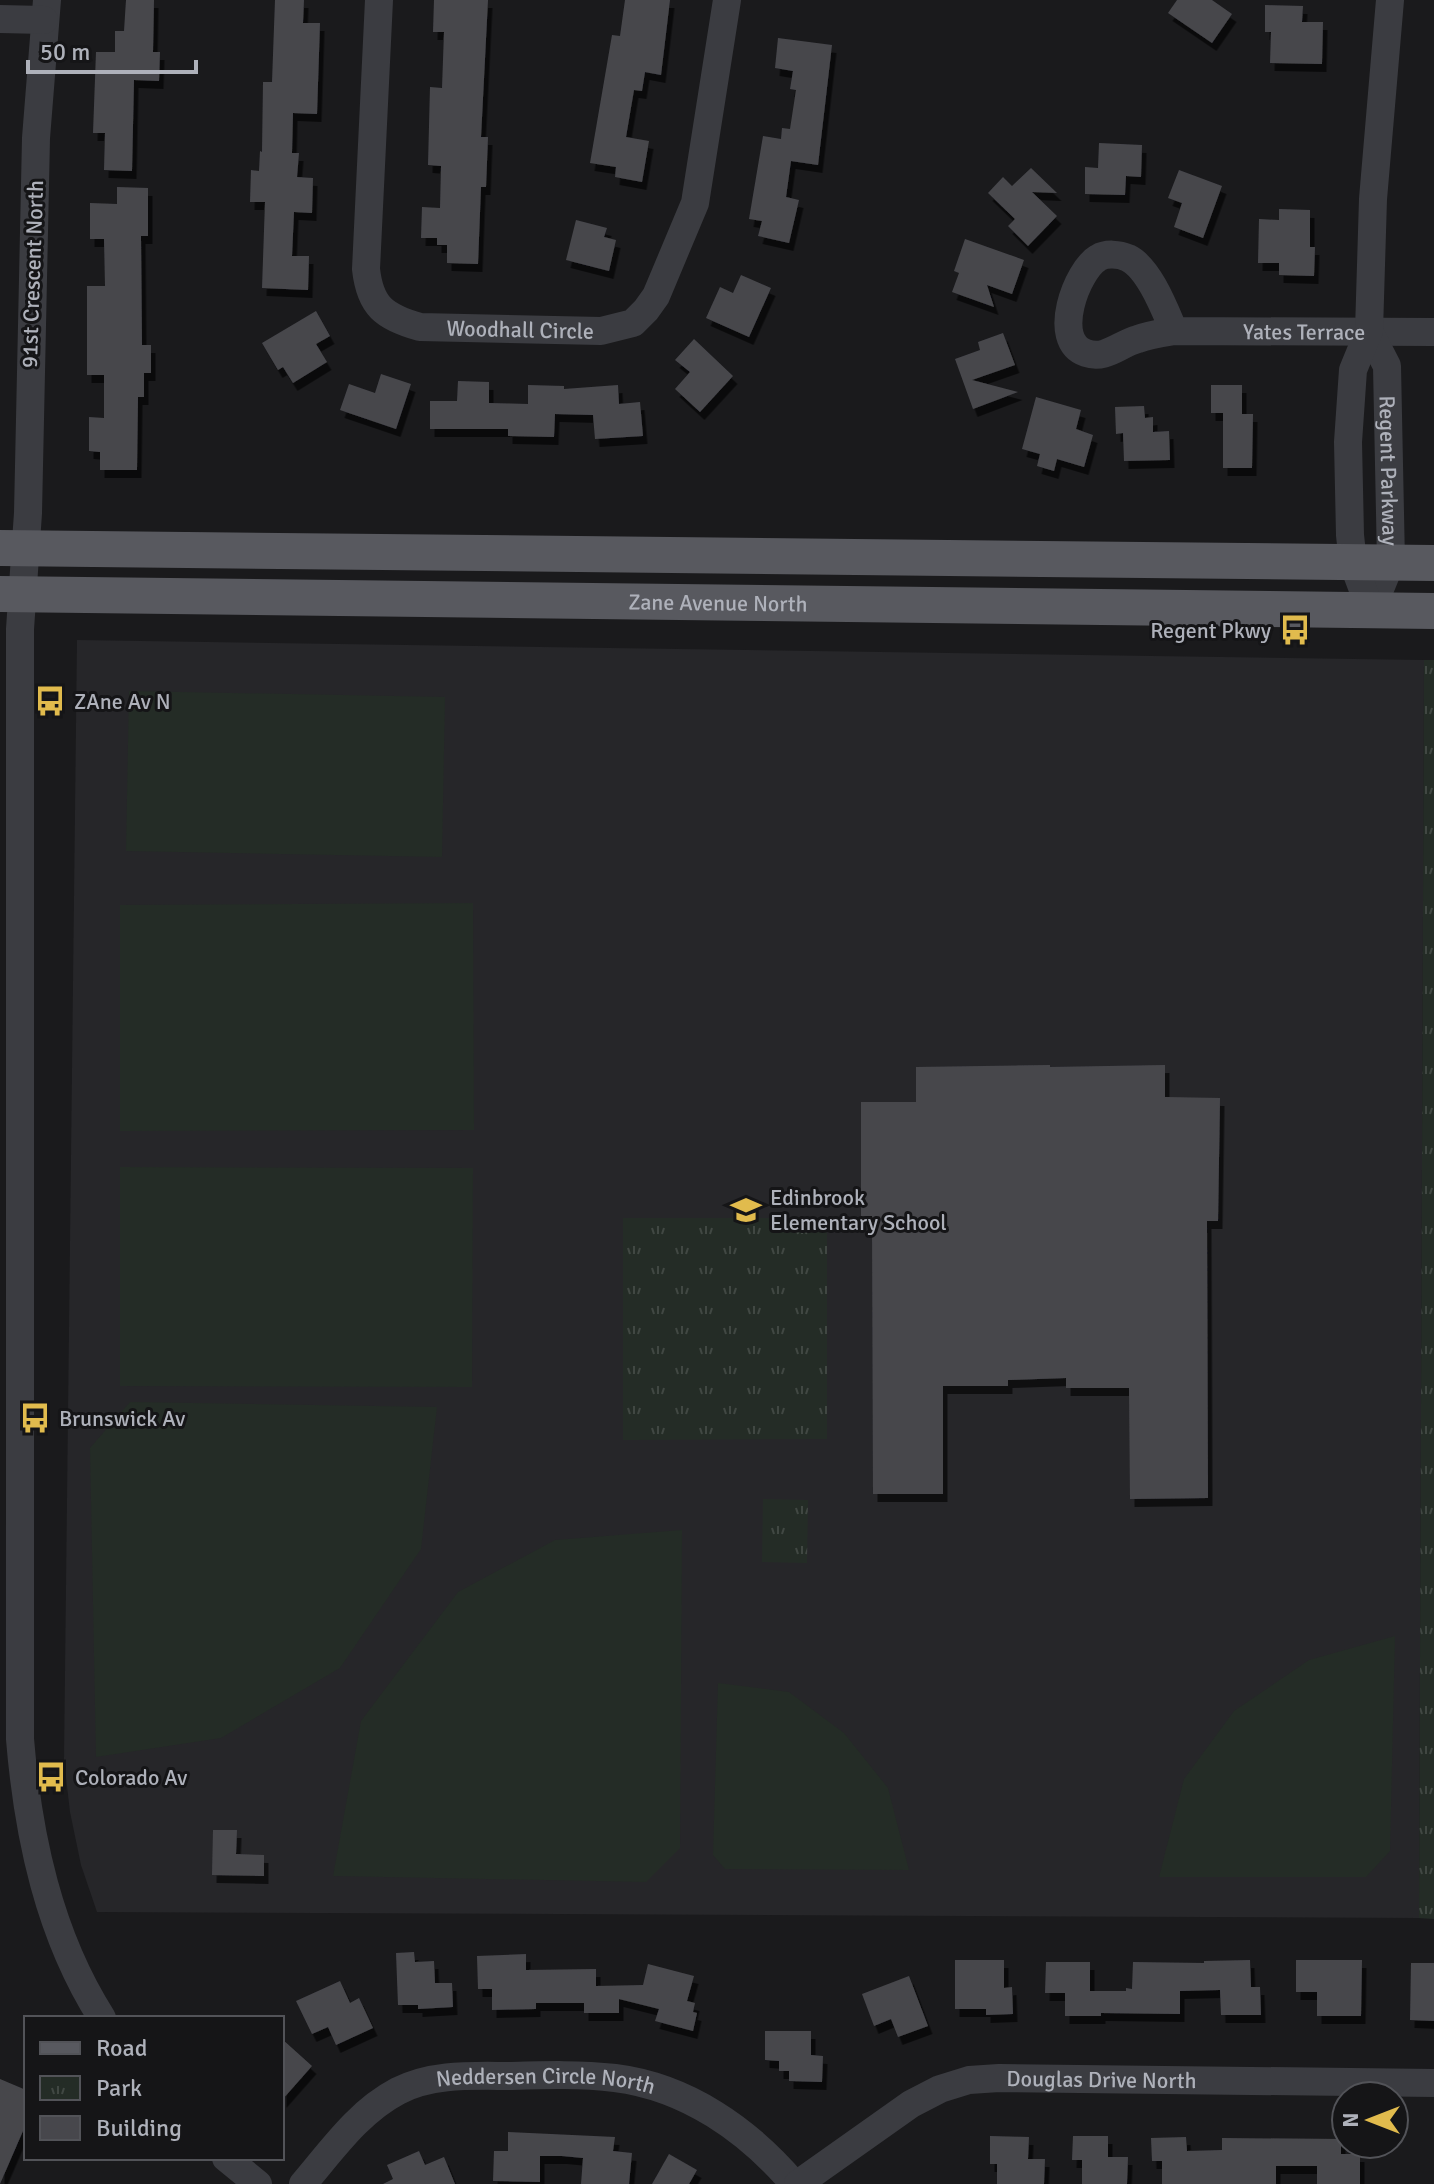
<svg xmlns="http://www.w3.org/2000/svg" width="1434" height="2184" viewBox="0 0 1434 2184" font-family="Signika,sans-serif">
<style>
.built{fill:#262629}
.green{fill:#242c26}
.park{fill:url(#park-tufts)}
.building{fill:#47474c;filter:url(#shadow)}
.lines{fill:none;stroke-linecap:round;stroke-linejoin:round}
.minor{stroke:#3b3c41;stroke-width:28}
.major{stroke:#58595f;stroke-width:36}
.labels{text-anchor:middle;stroke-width:6;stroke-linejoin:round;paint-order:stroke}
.street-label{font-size:22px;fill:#aeb1ba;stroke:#151517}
.poi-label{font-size:22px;fill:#aeb1ba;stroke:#151517;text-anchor:start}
</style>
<defs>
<pattern id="park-tufts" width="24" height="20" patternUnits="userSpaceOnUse" patternTransform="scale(2)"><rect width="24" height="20" fill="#242c26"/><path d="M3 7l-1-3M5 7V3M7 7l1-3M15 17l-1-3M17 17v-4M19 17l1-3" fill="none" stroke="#414843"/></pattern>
<filter id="shadow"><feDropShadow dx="4.5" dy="8" stdDeviation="0" flood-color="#0009"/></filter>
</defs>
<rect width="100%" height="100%" fill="#1a1a1c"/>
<path class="built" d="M77,640l1347,20 -5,1258 -1322,-6 -16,-47 -11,-53 -6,-52z"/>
<g class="green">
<path d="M129,691l316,6 -3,160 -316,-6z"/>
<path d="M473,903l1,227 -354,1v-226z"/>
<path d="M120,1167l353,1 -1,219 -352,-1z"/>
<path d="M130,1402l307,5 -16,142 -81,119 -119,70 -125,19 -6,-309z"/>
<path d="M682,1530l-2,318 -34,34 -313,-6 28,-155 97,-129 97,-52z"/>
<path d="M1395,1636l-5,215 -24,26h-207l25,-98 50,-68 75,-51z"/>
<path d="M718,1683l71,9 55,41 44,55 21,82 -184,-1 -12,-14z"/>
</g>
<g class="park">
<path d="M1424,660h10v1259l-15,-1z"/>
<path d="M623,1218h204v221l-204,1z"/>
<path d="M763,1499l45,1 -1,63 -45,-1z"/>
</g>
<g class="building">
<path d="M126,0h28l-1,52h7l-1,29 -25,-1 -2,91 -28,-1 1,-37h-12l3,-81h19v-21h9z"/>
<path d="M275,0h29l-1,23h17l-3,91 -24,-1 -1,40h7l-2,24 16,1 -1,35 -18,-1 -2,44h17l-1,34 -46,-2 3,-86h-15l1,-32 8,1 1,-20 2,1 1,-70h9z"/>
<path d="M434,0h54l-7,137h7l-2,50h-5l-3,77 -31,-1v-18h-10v-7h-16l1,-31 18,1 1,-42 -13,-1 2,-78 12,1 2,-56h-11z"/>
<path d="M625,0h45l-9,75 -16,-3 -3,19 -8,-1 -8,47 23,4 -7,41 -27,-5 1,-10 -26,-4 22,-128 8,1z"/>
<path d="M1177,0h35l20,14 -20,29 -44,-30z"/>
<path d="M1265,5l38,1 -1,16h21l-1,42 -52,-1 1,-31h-6z"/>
<path d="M778,38l54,7 -14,120 -27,-4 -5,36 13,3 -10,43 -31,-7 4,-15 -13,-2 14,-83 18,3 1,-11 8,1 6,-39 -6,-1 3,-18 -18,-3z"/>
<path d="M1099,143l43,2 -1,32 -15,-1 -1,19 -40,-1v-27l13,1z"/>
<path d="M1031,168l26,25 -25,-1 25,24 -29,30 -20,-20 7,-7 -27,-26 15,-16 9,9z"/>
<path d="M1179,170l43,16 -19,52 -29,-11 8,-24 -14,-5z"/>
<path d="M117,187l31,1v48h-7l1,109h9v28h-7v24h-6l-1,73h-37v-18l-11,-1v-34l15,1v-43h-17v-89h18l-1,-47h-14v-36l27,1z"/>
<path d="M1279,209l31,1v37h5l-1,29 -35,-1v-12h-21l1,-44 20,1z"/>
<path d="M576,220l31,8 -3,9 12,3 -7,31 -43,-11z"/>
<path d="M965,239l59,21 -12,34 -25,-9 7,22 -42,-15 7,-19 -5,-2z"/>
<path d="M741,275l30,13 -22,49 -43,-19 14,-31 13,6z"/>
<path d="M316,311l14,25 -14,8 11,18 -34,21 -10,-16 -5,3 -16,-27z"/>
<path d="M1003,333l12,32 -43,15 46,12 -45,17 -18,-50 25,-9 -2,-8z"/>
<path d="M694,339l39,37 -33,36 -25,-23 15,-17 -15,-12z"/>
<path d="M381,374l30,10 -15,45 -56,-19 9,-26 26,9z"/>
<path d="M458,381l31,1v21l39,1v-19l36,1v3l54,-4 1,19 21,-2 3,34 -48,3 -2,-24 -38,-1 -1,23 -46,-1v-7h-78v-28h27z"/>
<path d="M1211,385h31v29h11l-1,54h-29v-55h-12z"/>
<path d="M1036,397l45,13 -5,19 17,6 -9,32 -27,-8 -3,12 -17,-5 3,-12 -18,-5z"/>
<path d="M1144,406l1,12 8,-1v15l16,-1 1,29 -46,1 -1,-28 -7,1 -1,-27z"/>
<path d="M1050,1065v2l115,-2v32l55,1 -2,123h-11l1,277 -78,1 -1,-111h-63v-10l-58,2v6h-65v108h-70l-1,-278h-11v-114h55v-35z"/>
<path d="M213,1830h24l-1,24 28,1v21l-52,-1z"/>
<path d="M414,1952l1,10 19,-1 1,22h17l1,24 -35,2v-4h-20l-2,-52z"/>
<path d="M526,1954v16l70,-1v17l47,-1 5,-21 46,12 -7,25 8,2 -2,9 4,1 -4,18 -38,-10 4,-12 -40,-10v14h-35v-10h-48v6l-44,1v-21h-14l-1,-33z"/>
<path d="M955,1960h49v28l8,-1 1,27 -27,1v-6h-31z"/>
<path d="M1250,1960l1,27h9l1,28h-40l-1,-25 -40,1v23l-79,-1v3h-36v-23h-20l1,-31h44v29h36v-3l6,1 1,-27 71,1v-2z"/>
<path d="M1296,1960h66l-1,56h-44v-24h-21z"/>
<path d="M1411,1963h23v58l-24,-1z"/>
<path d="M909,1976l19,50 -30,11 -7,-18 -17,7 -12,-32z"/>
<path d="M340,1981l10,22 9,-5 14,30 -37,17 -8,-18 -16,7 -16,-33z"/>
<path d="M765,2031h46v24l12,1 -1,26 -33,-1v-10h-10v-10l-14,-1z"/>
<path d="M282,2039l30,27 -30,34z"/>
<path d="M0,2079l26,11v34l-26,60z"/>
<path d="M508,2132l107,5 -2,14 19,2 -3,31h-48l2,-26 -21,-2h-22v26l-47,-1 1,-30h14z"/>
<path d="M990,2136l39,1 -1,22h17l-1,25h-47v-20h-7z"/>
<path d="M1073,2136h35v21h20l-1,27h-45v-24h-10z"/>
<path d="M1186,2137l1,14 35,-1v-12l119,1v15h19v30h-43v-18h-41v18h-114v-23h-10l-1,-23z"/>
<path d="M419,2151l6,14 19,-8 11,27h-72l10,-5 -6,-14z"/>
<path d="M669,2154l28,16 -8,14h-37z"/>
</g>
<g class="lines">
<g class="minor">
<path d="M47,0l-11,138 -8,375 -8,116v1110c8,97 29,196 82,279"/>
<path id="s1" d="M379,0l-13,269c4,37 18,48 54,58l181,4 32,-8 13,-13 10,-14 39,-93 32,-203"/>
<path d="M0,19l44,1"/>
<path id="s2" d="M1174,331c-9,-21 -25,-63 -46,-73 -9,-4 -22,-5 -30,0 -21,12 -48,83 -12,95 20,7 33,-9 52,-14 11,-4 24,-6 36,-8l260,1"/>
<path id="s3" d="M1369,331l18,35 4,196 -20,49"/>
<path d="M1371,611l-18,-48 -3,-28 -2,-93 5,-72 16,-39 4,-132 17,-199"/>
<path d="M226,2158l32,26"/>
<path id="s4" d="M303,2184c29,-34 55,-72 95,-93 35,-18 76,-15 114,-15 34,-1 69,-2 103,2 72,9 133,52 179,106"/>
<path id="s5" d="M798,2184l113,-80 29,-15 29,-9 30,-2 435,5"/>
</g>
<g class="major">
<path d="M0,548l1434,15"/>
<path id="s6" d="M0,594l1434,17"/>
</g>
</g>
<defs>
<g id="bus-bare" transform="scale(2.4)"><path d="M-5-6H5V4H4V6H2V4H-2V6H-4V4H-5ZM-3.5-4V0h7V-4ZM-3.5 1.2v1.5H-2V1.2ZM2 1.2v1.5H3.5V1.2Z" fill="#e1bb4d" stroke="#151517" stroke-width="2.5" paint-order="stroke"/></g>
<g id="school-bare" transform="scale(2.4)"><path d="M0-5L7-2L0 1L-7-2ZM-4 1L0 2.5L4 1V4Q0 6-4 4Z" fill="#e1bb4d" stroke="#151517" stroke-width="2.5" paint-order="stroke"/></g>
</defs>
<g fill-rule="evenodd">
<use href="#bus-bare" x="1295" y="630"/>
<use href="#bus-bare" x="50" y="701"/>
<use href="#school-bare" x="746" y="1210"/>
<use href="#bus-bare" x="35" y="1418"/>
<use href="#bus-bare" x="51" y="1777"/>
</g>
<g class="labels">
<g class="street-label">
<text transform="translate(32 274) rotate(-88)" y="8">91st Crescent North</text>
<text dy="8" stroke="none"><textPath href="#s1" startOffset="456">Woodhall Circle</textPath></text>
<text dy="8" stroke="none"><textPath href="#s2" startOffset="452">Yates Terrace</textPath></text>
<text dy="8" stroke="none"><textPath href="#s3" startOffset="144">Regent Parkway</textPath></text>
<text dy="8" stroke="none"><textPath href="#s6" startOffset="718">Zane Avenue North</textPath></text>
<text dy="8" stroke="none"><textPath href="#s5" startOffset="334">Douglas Drive North</textPath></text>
<text dy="8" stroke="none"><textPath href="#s4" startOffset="284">Neddersen Circle North</textPath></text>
</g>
<g class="poi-label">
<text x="1271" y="638" text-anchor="end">Regent Pkwy</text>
<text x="74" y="709">ZAne Av N</text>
<text x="770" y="1205">Edinbrook<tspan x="770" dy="25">Elementary School</tspan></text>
<text x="59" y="1426">Brunswick Av</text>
<text x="75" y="1785">Colorado Av</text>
</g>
</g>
<rect x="24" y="2016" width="260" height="144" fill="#151517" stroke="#525358" stroke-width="2"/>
<rect x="40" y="2042" width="40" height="12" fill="#58595f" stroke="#525358" stroke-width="2"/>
<text x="96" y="2056" font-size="24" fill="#aeb1ba">Road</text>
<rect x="40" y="2076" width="40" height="24" fill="url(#park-tufts)" stroke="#525358" stroke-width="2"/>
<text x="96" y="2096" font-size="24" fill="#aeb1ba">Park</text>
<rect x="40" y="2116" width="40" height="24" fill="#47474c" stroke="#525358" stroke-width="2"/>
<text x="96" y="2136" font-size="24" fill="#aeb1ba">Building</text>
<g transform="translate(1370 2120) rotate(270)"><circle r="38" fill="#151517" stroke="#525358" stroke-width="2"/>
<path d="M0-6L14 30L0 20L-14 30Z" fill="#e1bb4d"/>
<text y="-12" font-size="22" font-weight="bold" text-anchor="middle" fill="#aeb1ba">N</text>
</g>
<path d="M28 60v12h168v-12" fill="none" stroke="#aeb1ba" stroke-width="4"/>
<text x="40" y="60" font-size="24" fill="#aeb1ba" stroke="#151517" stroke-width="6" paint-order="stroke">50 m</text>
</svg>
